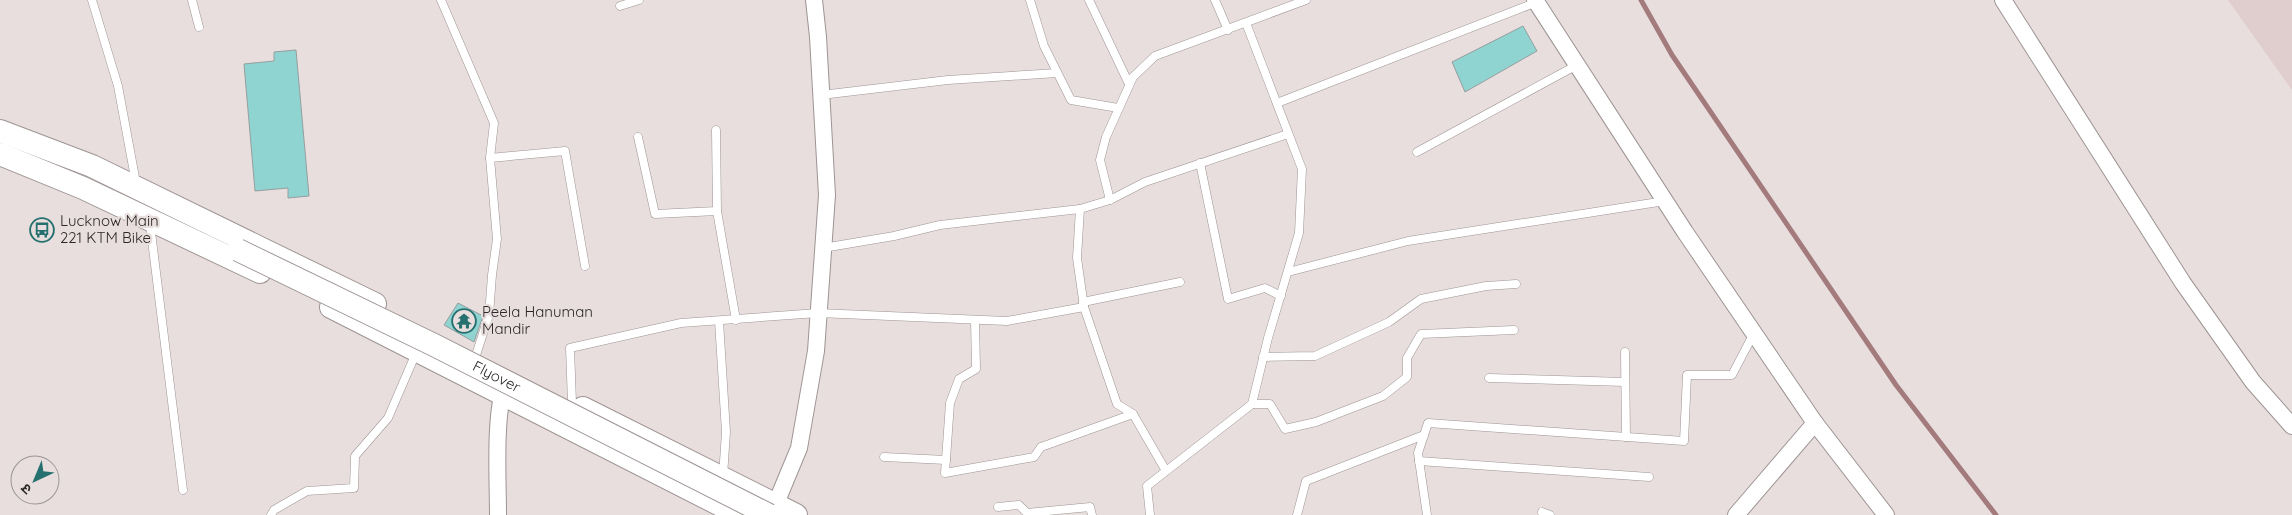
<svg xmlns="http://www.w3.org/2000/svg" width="2292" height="515" viewBox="0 0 2292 515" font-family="Quicksand,'Noto Sans Devanagari',sans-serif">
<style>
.built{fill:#e0cdce}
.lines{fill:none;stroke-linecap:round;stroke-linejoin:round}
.stream{stroke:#a47b7d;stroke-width:5}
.building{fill:#90d4d2;stroke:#959e9e}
.lane-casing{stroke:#9e9494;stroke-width:9}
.street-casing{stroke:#9e9494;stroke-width:18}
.secondary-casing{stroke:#9e9494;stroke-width:24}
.lane{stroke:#fff;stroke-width:8}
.street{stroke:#fff;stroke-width:16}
.secondary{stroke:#fff;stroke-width:22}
.secondary-bridge-casing{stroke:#9e9494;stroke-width:24;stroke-linecap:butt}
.secondary-bridge{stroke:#fff;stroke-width:22}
.labels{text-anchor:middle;stroke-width:4.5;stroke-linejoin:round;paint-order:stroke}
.poi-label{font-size:15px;fill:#2c2828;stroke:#e8dede;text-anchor:start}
.street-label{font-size:15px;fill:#2c2828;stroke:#e8dede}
</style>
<rect width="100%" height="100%" fill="#e8dede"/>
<path class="built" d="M2228,0h64v90z"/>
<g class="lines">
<path class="stream" d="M1641,0l31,55 224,330 100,130"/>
</g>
<g class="building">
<path d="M1523,26l14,25 -72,41 -13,-30z"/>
<path d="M296,50l13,146 -21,2v-10l-33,3 -11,-127 30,-3v-9z"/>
<path d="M458,303l25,13 -9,26 -30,-17z"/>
</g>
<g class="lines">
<g class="lane-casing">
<g id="lane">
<path d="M92,0l26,86 18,97"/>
<path d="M192,0l7,27"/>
<path d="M441,0l53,123 -4,35 7,81 -5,36 -3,40 -13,40"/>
<path d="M1030,0l14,46 27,54 47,8"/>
<path d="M1089,0l40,84"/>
<path d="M1215,0l13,30"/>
<path d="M620,6l19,-6"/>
<path d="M821,95l127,-15 109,-7"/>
<path d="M1277,103l260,-101"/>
<path d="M716,130l1,81 19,109"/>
<path d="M638,137l17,77 62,-3"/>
<path d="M1417,152l160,-87"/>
<path d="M490,158l75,-7 20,115"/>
<path d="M1200,163l28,136 37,-11 16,8"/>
<path d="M1110,200l-10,-40 6,-23 27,-60 22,-21 151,-56"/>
<path d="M1080,209l-3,49 7,49 33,97 16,10 33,57"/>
<path d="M150,224l33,266"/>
<path d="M823,248l71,-12 46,-11 140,-16 30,-9 35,-18 143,-48"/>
<path d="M1288,272l120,-31 257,-40"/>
<path d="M1083,302l97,-20"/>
<path d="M975,320l1,49 -17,10 -9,24 -5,70 89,-16 7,-10 92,-33"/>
<path d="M719,321l7,111 -3,44"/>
<path d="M1625,352l1,85"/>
<path d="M1263,357l52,-1 74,-34 32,-23 65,-13 30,-2"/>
<path d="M1489,378l136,4"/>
<path d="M572,403l-2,-55 111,-25 137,-10 189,8 77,-14"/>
<path d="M1252,404h18l15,25 31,-7 67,-26 24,-19v-19l14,-24 93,-4"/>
<path d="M884,457l62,3"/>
<path d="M1419,461l230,16"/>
<path d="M998,507l21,-2 8,8 63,-6 2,8"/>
<path d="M1542,512l8,3"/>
<path d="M271,515l3,-5 33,-19 47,-3 1,-32 33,-38 28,-65"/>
<path d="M1150,515l-3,-29 105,-82 16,-66 31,-105 3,-64 -56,-146"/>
<path d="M1297,515l9,-34 118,-46"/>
<path d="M1427,515l-9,-62 10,-30 256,18 3,-66h45l22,-42"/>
</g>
</g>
<g class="street-casing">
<g id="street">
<path d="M1535,0l150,232 130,191 -79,92"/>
<path d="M2003,0l180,283 70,99 39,44"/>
<path d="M1815,423l71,92"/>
<path d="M772,513l27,-65 17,-97 11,-156 -9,-158 -4,-37"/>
<path d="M498,515c0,-34 -4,-100 7,-129"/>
</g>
</g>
<g class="secondary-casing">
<g id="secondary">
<path d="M0,131l92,35 283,138"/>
<path d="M0,154l83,34 177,84"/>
<path d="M331,307l409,208"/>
<path d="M583,408l213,107"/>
</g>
</g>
<use href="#lane" class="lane"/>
<use href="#street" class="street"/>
<use href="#secondary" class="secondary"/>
<g class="secondary-bridge-casing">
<g id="secondary-bridge">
<path id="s1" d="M238,250l196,95 335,170"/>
</g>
</g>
<use href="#secondary-bridge" class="secondary-bridge"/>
</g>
<defs>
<g id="bus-ring" transform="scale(1.25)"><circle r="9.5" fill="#e8dede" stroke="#267170" stroke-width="1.5"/><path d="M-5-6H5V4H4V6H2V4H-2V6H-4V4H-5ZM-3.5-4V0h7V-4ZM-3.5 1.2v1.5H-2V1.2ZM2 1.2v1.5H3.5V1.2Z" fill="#267170"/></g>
<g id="temple-ring" transform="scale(1.25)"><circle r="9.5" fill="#e8dede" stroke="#267170" stroke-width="1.5"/><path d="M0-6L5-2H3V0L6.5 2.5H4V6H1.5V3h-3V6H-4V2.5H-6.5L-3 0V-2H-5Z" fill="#267170"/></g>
</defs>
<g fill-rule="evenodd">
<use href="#bus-ring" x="42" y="230"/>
<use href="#temple-ring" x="464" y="321"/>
</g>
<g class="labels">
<g class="poi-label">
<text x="60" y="226">Lucknow Main<tspan x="60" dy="17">221 KTM Bike</tspan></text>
<text x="482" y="317">Peela Hanuman<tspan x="482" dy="17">Mandir</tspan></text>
</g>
<g class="street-label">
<text dy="5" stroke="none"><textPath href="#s1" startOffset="288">Flyover</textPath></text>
</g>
</g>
<g transform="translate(35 480) rotate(224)"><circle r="24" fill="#e8dede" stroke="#9d9595"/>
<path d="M0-4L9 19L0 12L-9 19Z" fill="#267170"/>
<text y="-8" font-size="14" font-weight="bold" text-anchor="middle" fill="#2c2828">उ</text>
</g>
</svg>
